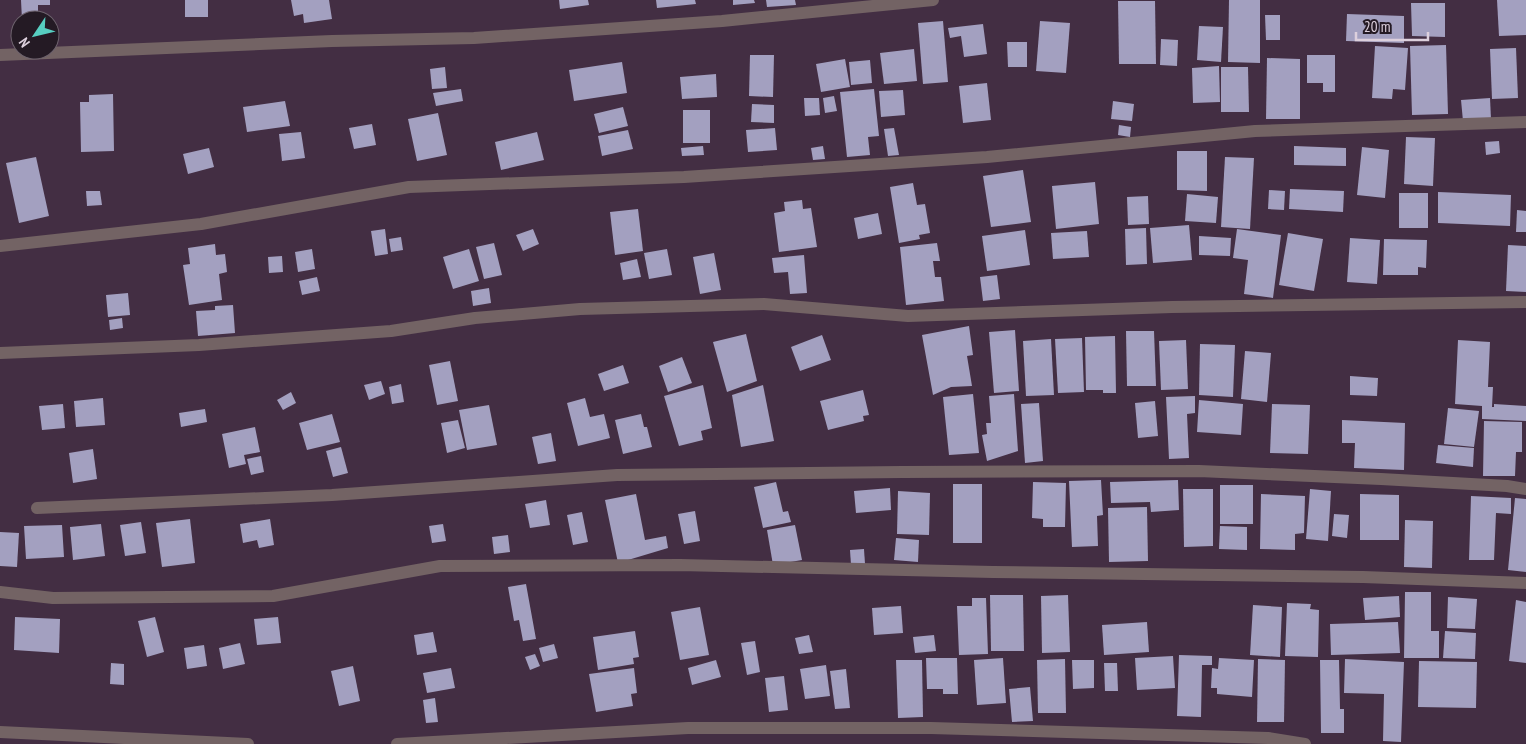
<svg xmlns="http://www.w3.org/2000/svg" width="1526" height="744" viewBox="0 0 1526 744" font-family="'PT Sans Narrow',sans-serif">
<style>
.building{fill:#a3a0c0}
.lines{fill:none;stroke-linecap:round;stroke-linejoin:round}
.minor{stroke:#736364;stroke-width:12}
</style>
<rect width="100%" height="100%" fill="#432e43"/>
<g class="building">
<path d="M21,0h29v5h-12v15h-16z"/>
<rect x="185" y="0" width="23" height="17"/>
<path d="M291,0h38l3,19 -28,4 -1,-9 -9,2z"/>
<path d="M559,0h29l1,5 -29,4z"/>
<path d="M656,0h39l1,4 -39,4z"/>
<path d="M733,0h21l1,3 -22,2z"/>
<path d="M766,0h29l1,5 -29,2z"/>
<path d="M1229,0h31v63l-32,-1z"/>
<path d="M1497,0h29v35l-27,1z"/>
<path d="M1118,1h37l1,63h-37z"/>
<path d="M1411,3h34v34l-33,-1z"/>
<path d="M1347,14l57,2v27l-58,-2z"/>
<path d="M1265,15h15v25h-14z"/>
<path d="M943,21l5,61 -25,2 -5,-61z"/>
<path d="M1040,21l30,2 -4,50 -30,-2z"/>
<path d="M983,24l4,30 -23,3 -3,-21 -11,2 -2,-10z"/>
<path d="M1199,26l24,1 -2,35 -24,-2z"/>
<path d="M1161,39l17,1 -1,26 -17,-1z"/>
<path d="M1007,42h20v25h-19z"/>
<path d="M1446,45l2,69 -36,1 -2,-69z"/>
<path d="M1375,46l33,2 -3,42 -12,-1 -1,10 -20,-1z"/>
<path d="M1516,48l2,50 -26,1 -2,-50z"/>
<path d="M914,49l3,32 -33,3 -4,-31z"/>
<path d="M750,55h24l-1,42 -24,-1z"/>
<path d="M1307,55h28v37h-12v-9h-16z"/>
<path d="M1267,58l33,1v60h-34z"/>
<path d="M845,59l5,28 -29,5 -5,-28z"/>
<path d="M870,60l2,23 -21,2 -2,-23z"/>
<path d="M622,62l5,31 -53,8 -5,-31z"/>
<path d="M1219,66l1,36 -27,1 -1,-35z"/>
<path d="M445,67l2,21 -15,1 -2,-20z"/>
<path d="M1221,67h27l1,45h-28z"/>
<path d="M716,74l1,23 -35,2 -2,-22z"/>
<path d="M987,83l4,37 -28,3 -4,-37z"/>
<path d="M461,89l2,12 -27,5 -3,-13z"/>
<path d="M874,89l5,47 -11,1 2,18 -23,2 -7,-65z"/>
<path d="M903,90l2,25 -24,2 -2,-26z"/>
<path d="M113,94l1,57 -33,1 -1,-50h9v-7z"/>
<path d="M834,96l3,15 -12,2 -2,-15z"/>
<path d="M804,98h15l1,17 -15,1z"/>
<path d="M1490,98l1,21 -28,2 -2,-21z"/>
<path d="M285,101l5,25 -43,6 -4,-25z"/>
<path d="M1113,101l21,3 -2,17 -21,-2z"/>
<path d="M752,104l22,1v18l-23,-1z"/>
<path d="M623,107l5,19 -29,7 -5,-19z"/>
<rect x="683" y="110" width="27" height="33"/>
<path d="M438,113l9,42 -30,6 -9,-42z"/>
<path d="M372,124l4,21 -22,4 -5,-21z"/>
<path d="M1119,125l12,2 -1,10 -12,-2z"/>
<path d="M775,128l2,22 -29,2 -2,-22z"/>
<path d="M894,128l5,27 -11,1 -4,-27z"/>
<path d="M628,130l5,19 -31,7 -4,-20z"/>
<path d="M301,132l4,26 -23,3 -3,-27z"/>
<path d="M537,132l7,28 -43,10 -6,-28z"/>
<path d="M1406,137l29,1 -2,48 -29,-2z"/>
<path d="M1499,141l1,12 -14,2 -1,-13z"/>
<path d="M703,146l1,9 -22,1 -1,-8z"/>
<path d="M823,146l2,13 -12,1 -2,-12z"/>
<path d="M1294,146l52,2v18l-52,-1z"/>
<path d="M1362,147l27,3 -4,48 -28,-3z"/>
<path d="M209,148l5,19 -26,7 -5,-20z"/>
<path d="M1177,151h30v40l-30,-1z"/>
<path d="M36,157l13,59 -30,7 -13,-60z"/>
<path d="M1225,157l29,1 -4,71 -29,-2z"/>
<path d="M1023,170l8,52 -40,5 -8,-51z"/>
<path d="M1095,182l4,42 -43,5 -4,-43z"/>
<path d="M913,183l4,22 8,-1 5,29 -11,2 1,4 -21,4 -9,-56z"/>
<path d="M1290,189l54,2 -1,21 -54,-3z"/>
<path d="M1269,190l16,1 -1,19 -16,-1z"/>
<path d="M86,191h14l2,14 -15,1z"/>
<path d="M1438,192l73,3 -1,31 -72,-3z"/>
<rect x="1399" y="193" width="29" height="35"/>
<path d="M1187,194l31,3 -2,26 -31,-2z"/>
<path d="M1148,196l1,28 -21,1 -1,-28z"/>
<path d="M802,200l1,9 8,-1 6,39 -38,5 -5,-39 11,-2 -1,-9z"/>
<path d="M638,209l5,42 -28,4 -5,-43z"/>
<path d="M1517,210l9,1v21h-10z"/>
<path d="M878,213l4,21 -24,5 -4,-21z"/>
<path d="M1189,225l3,35 -39,3 -3,-35z"/>
<path d="M1146,228l1,36 -21,1 -1,-36z"/>
<path d="M385,229l3,25 -13,2 -4,-25z"/>
<path d="M533,229l6,15 -16,7 -7,-16z"/>
<path d="M1237,229l44,6 -8,63 -29,-4 4,-34 -15,-2z"/>
<path d="M1025,230l5,35 -43,6 -5,-35z"/>
<path d="M1087,231l2,26 -36,2 -2,-26z"/>
<path d="M1288,233l35,6 -9,52 -35,-6z"/>
<path d="M1199,236l32,2 -1,18 -31,-1z"/>
<path d="M401,237l2,13 -12,2 -2,-13z"/>
<path d="M1350,238l30,2 -3,44 -30,-2z"/>
<path d="M1384,239l43,1 -1,28 -8,-1v8h-35z"/>
<path d="M494,243l8,32 -18,4 -8,-32z"/>
<path d="M937,243l3,18h-7l2,16h6l3,24 -38,4 -6,-58z"/>
<path d="M215,244l1,11 9,-1 2,18 -8,2 3,26 -33,5 -6,-40 7,-1 -2,-16z"/>
<path d="M1508,245l18,1v46l-20,-1z"/>
<path d="M312,249l3,20 -17,3 -3,-20z"/>
<path d="M469,249l10,32 -26,8 -10,-32z"/>
<path d="M667,249l5,26 -23,4 -5,-26z"/>
<path d="M714,253l7,37 -21,4 -7,-37z"/>
<path d="M804,255l3,38 -17,1 -2,-22 -14,1 -2,-15z"/>
<path d="M282,256l1,16 -14,1 -1,-16z"/>
<path d="M637,259l4,18 -18,3 -3,-17z"/>
<path d="M997,275l3,24 -17,2 -3,-24z"/>
<path d="M317,277l3,14 -18,4 -3,-14z"/>
<path d="M489,288l2,15 -18,3 -2,-15z"/>
<path d="M128,293l2,22 -22,2 -2,-22z"/>
<path d="M233,305l2,28 -37,3 -2,-25 19,-1v-4z"/>
<path d="M122,318l1,10 -13,2 -1,-10z"/>
<path d="M969,326l4,29 -6,1 5,30 -21,1 -18,8 -11,-60z"/>
<path d="M1015,330l4,61 -25,2 -5,-61z"/>
<path d="M1126,331h28l2,55h-29z"/>
<path d="M746,334l11,47 -30,11 -14,-50z"/>
<path d="M822,335l9,25 -31,11 -9,-24z"/>
<path d="M1115,336l1,57h-13v-3h-17l-1,-53z"/>
<path d="M1082,338l2,54 -26,1 -3,-54z"/>
<path d="M1051,339l3,56 -28,1 -3,-55z"/>
<path d="M1186,340l2,49 -27,1 -2,-49z"/>
<path d="M1458,340l32,2 -2,45h5l-1,20h2v-3l32,2v15l-44,-2v-13l-27,-2z"/>
<path d="M1200,344l35,1 -2,52 -34,-2z"/>
<path d="M1245,351l26,2 -4,49 -26,-3z"/>
<path d="M682,357l10,26 -24,9 -9,-26z"/>
<path d="M450,361l8,40 -21,4 -8,-40z"/>
<path d="M623,365l6,18 -25,8 -6,-17z"/>
<path d="M1350,376l28,2 -1,18 -27,-1z"/>
<path d="M381,381l4,13 -16,6 -5,-15z"/>
<path d="M401,384l3,18 -12,2 -3,-17z"/>
<path d="M703,385l9,43 -11,3 2,9 -24,6 -15,-50z"/>
<path d="M763,385l11,56 -33,6 -9,-52z"/>
<path d="M863,390l6,25 -6,1 1,5 -36,9 -8,-29z"/>
<path d="M291,392l5,11 -13,7 -6,-10z"/>
<path d="M973,394l6,59 -30,2 -6,-58z"/>
<path d="M1014,394l4,57 -31,10 -5,-26 5,-1 -1,-11h5l-2,-27z"/>
<path d="M1195,396v17l-8,1 2,44 -20,1 -3,-62z"/>
<path d="M103,398l2,27 -29,2 -2,-26z"/>
<path d="M585,398l5,19 14,-3 6,24 -32,8 -11,-43z"/>
<path d="M1199,400l44,4 -2,31 -44,-3z"/>
<path d="M1155,401l3,35 -20,2 -3,-35z"/>
<path d="M1039,403l4,58 -18,2 -4,-59z"/>
<path d="M63,404l2,24 -23,2 -3,-24z"/>
<path d="M1272,404l38,1 -2,49 -38,-1z"/>
<path d="M489,405l8,40 -30,5 -8,-40z"/>
<path d="M1448,408l31,3 -5,36 -30,-3z"/>
<path d="M205,409l2,13 -26,5 -2,-14z"/>
<path d="M332,414l8,28 -33,8 -8,-27z"/>
<path d="M641,414l3,13h3l5,20 -29,7 -8,-34z"/>
<path d="M458,420l7,28 -18,5 -6,-30z"/>
<path d="M1342,420l63,3 -1,47 -50,-2 1,-25h-13z"/>
<path d="M1484,421l38,1v30h-6l-1,24h-32z"/>
<path d="M255,427l5,25 -16,3 2,9 -17,4 -7,-34z"/>
<path d="M551,433l5,28 -18,3 -6,-27z"/>
<path d="M1438,445l36,3 -1,19 -37,-4z"/>
<path d="M341,447l7,26 -15,4 -7,-26z"/>
<path d="M93,449l4,30 -24,4 -4,-30z"/>
<path d="M261,456l3,16 -13,3 -4,-16z"/>
<path d="M1101,480l2,35 -6,1 1,30 -26,1 -3,-66z"/>
<path d="M1178,480l1,30 -28,2 -1,-10 -39,1 -1,-21z"/>
<path d="M776,482l7,30 5,-1 3,11 -28,6 -9,-41z"/>
<path d="M1033,482l33,1 -1,44h-22v-8l-11,-1z"/>
<rect x="953" y="484" width="29" height="59"/>
<rect x="1220" y="485" width="33" height="39"/>
<path d="M890,488l1,22 -35,3 -2,-22z"/>
<path d="M1183,489h30v57l-29,1z"/>
<path d="M1310,489l21,2 -3,50 -22,-2z"/>
<path d="M898,491l32,2 -1,42 -32,-1z"/>
<path d="M636,494l9,46 21,-4 2,12 -50,15 -13,-63z"/>
<path d="M1261,494l44,2 -1,37 -9,1v16l-35,-1z"/>
<path d="M1360,494l39,1v45h-39z"/>
<path d="M1471,496l40,2v16l-15,-1 -2,47h-25z"/>
<path d="M1515,498l11,1v73l-18,-2z"/>
<path d="M546,500l4,25 -20,3 -5,-24z"/>
<path d="M1147,507l1,54 -39,1 -1,-54z"/>
<path d="M695,511l5,30 -16,3 -6,-30z"/>
<path d="M582,512l6,30 -15,3 -6,-30z"/>
<path d="M1334,514l15,1 -2,23 -15,-2z"/>
<path d="M190,519l5,44 -33,4 -6,-44z"/>
<path d="M270,519l4,26 -15,3 -2,-8 -14,3 -3,-19z"/>
<path d="M1405,520l28,1 -1,47 -28,-1z"/>
<path d="M141,522l5,31 -21,3 -5,-31z"/>
<path d="M101,524l4,32 -32,4 -3,-33z"/>
<path d="M443,524l3,17 -14,2 -3,-17z"/>
<path d="M62,525l2,32 -38,2 -2,-33z"/>
<path d="M795,525l7,35 -29,5 -6,-35z"/>
<path d="M1220,526l27,1v23l-28,-1z"/>
<path d="M0,532l19,1 -2,34 -17,-1z"/>
<path d="M508,535l2,17 -16,2 -2,-17z"/>
<path d="M896,538l23,2 -1,22 -24,-2z"/>
<path d="M864,549l1,15 -14,1 -1,-15z"/>
<path d="M526,584l10,55 -13,2 -4,-21 -5,1 -6,-34z"/>
<path d="M1405,592h26v39h8v27h-35z"/>
<path d="M990,595h33l1,56h-33z"/>
<path d="M1068,595l2,57 -28,1 -1,-57z"/>
<path d="M1399,596l1,21 -35,3 -2,-22z"/>
<path d="M1448,597l29,2 -2,30 -28,-1z"/>
<path d="M972,598h14l2,56 -29,1 -2,-49h15z"/>
<path d="M1516,600l10,2v61l-17,-2z"/>
<path d="M1287,603l24,1 -1,5 9,1 -1,47 -33,-1z"/>
<path d="M1253,605l29,2 -2,50 -30,-2z"/>
<path d="M901,606l2,27 -29,2 -2,-27z"/>
<path d="M700,607l9,48 -29,5 -9,-48z"/>
<path d="M15,617l45,2 -1,34 -45,-3z"/>
<path d="M155,617l9,35 -17,5 -9,-36z"/>
<path d="M278,617l3,26 -24,2 -3,-26z"/>
<path d="M1147,622l2,30 -45,3 -2,-30z"/>
<path d="M1398,622l2,31 -69,2 -1,-31z"/>
<path d="M635,631l4,26 -6,1 1,6 -36,6 -5,-33z"/>
<path d="M1445,631l31,2 -1,26 -32,-1z"/>
<path d="M433,632l4,20 -20,3 -3,-20z"/>
<path d="M809,635l4,17 -14,2 -4,-16z"/>
<path d="M934,635l2,16 -21,2 -2,-16z"/>
<path d="M755,641l5,31 -13,3 -6,-32z"/>
<path d="M240,643l5,21 -22,5 -4,-21z"/>
<path d="M554,644l4,14 -15,4 -4,-14z"/>
<path d="M204,645l3,21 -20,3 -3,-21z"/>
<path d="M535,654l5,12 -10,4 -5,-13z"/>
<path d="M1179,655l33,1v9h-10l-1,52 -24,-1z"/>
<path d="M1173,656l2,32 -38,2 -2,-32z"/>
<path d="M926,658h31l1,36h-15v-5h-16z"/>
<path d="M1003,658l3,45 -29,2 -3,-45z"/>
<path d="M1219,658l35,2 -2,37 -35,-3v-6h-6l1,-20 6,1z"/>
<path d="M1065,659l1,54h-28l-1,-53z"/>
<path d="M1258,659l27,1 -1,62h-27z"/>
<path d="M1345,659l59,3 -3,80 -18,-1 1,-47 -40,-1z"/>
<path d="M716,660l5,17 -29,8 -4,-17z"/>
<path d="M896,660h26l1,57 -25,1z"/>
<path d="M1072,660h22v28l-21,1z"/>
<path d="M1320,660h19l1,49h4v24h-23z"/>
<path d="M1419,661l58,1 -1,46 -58,-1z"/>
<path d="M111,663l13,1v21l-14,-1z"/>
<path d="M1104,663h13l1,28h-13z"/>
<path d="M826,665l4,31 -25,3 -5,-30z"/>
<path d="M353,666l7,35 -21,5 -8,-35z"/>
<path d="M451,668l4,20 -28,5 -4,-20z"/>
<path d="M634,668l3,25 -6,1 2,12 -37,6 -7,-38z"/>
<path d="M846,669l4,39 -15,1 -5,-38z"/>
<path d="M784,676l4,34 -19,2 -4,-34z"/>
<path d="M1030,687l3,34 -21,1 -3,-33z"/>
<path d="M435,698l3,24 -12,1 -3,-23z"/>
</g>
<g class="lines">
<g class="minor">
<path d="M0,55l332,-14 142,-3 248,-17 211,-21"/>
<path d="M0,246l201,-22 208,-37 275,-10 303,-20 268,-26 271,-9"/>
<path d="M0,353l199,-8 192,-14 84,-13 105,-9 184,-5 144,12 264,-9 354,-5"/>
<path d="M37,508l295,-13 285,-20 285,-3 297,-1 182,8 126,7 19,3"/>
<path d="M0,592l53,6 220,-2 167,-30 240,-1 313,7 370,5 163,6"/>
<path d="M0,732l248,12"/>
<path d="M397,744l291,-16h243l337,10 37,6"/>
</g>
</g>
<g transform="translate(35 35) rotate(235)"><circle r="24" fill="#241a24" stroke="#6e636e"/>
<path d="M0-4L9 19L0 12L-9 19Z" fill="#57cec1"/>
<text y="-8" font-size="14" font-weight="bold" text-anchor="middle" fill="#ddd0dd">N</text>
</g>
<path d="M1356 32v8h72v-8" fill="none" stroke="#ddd0dd" stroke-width="2.5"/>
<text x="1364" y="32" font-size="15" fill="#ddd0dd" stroke="#241a24" stroke-width="4" paint-order="stroke">20 m</text>
</svg>
